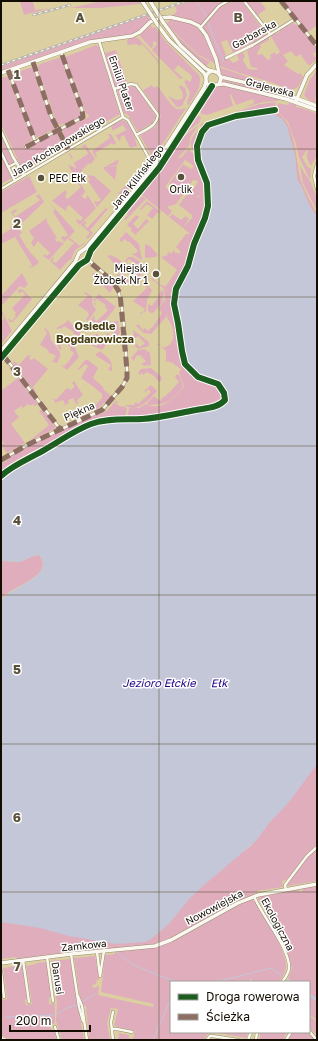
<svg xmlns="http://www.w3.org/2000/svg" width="318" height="1041" viewBox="0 0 318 1041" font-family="'Golos Text',sans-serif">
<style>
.green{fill:#e0adbc;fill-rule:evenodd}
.water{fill:#c4c7d8}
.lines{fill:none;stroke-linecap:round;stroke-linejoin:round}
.stream{stroke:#c4c7d8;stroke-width:1}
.canal{stroke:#c4c7d8;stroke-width:3}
.street-casing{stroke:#968d6c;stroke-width:3.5}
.secondary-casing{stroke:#968d6c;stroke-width:4.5}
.street{stroke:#faf8f1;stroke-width:2.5}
.secondary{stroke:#faf8f1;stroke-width:3.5}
.rail-casing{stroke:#bab6ac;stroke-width:2.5}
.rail{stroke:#fff;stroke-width:1;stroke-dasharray:3;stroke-linecap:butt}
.secondary-bridge-casing{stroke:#968d6c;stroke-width:4.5;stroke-linecap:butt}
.secondary-bridge{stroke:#faf8f1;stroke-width:3.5}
.quiet{stroke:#8d6e63;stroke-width:5;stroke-dasharray:10 5;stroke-linecap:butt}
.cycleway-casing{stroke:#fff;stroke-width:8}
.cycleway{stroke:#1b5e20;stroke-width:6}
.grid{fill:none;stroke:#595139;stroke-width:1;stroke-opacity:0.55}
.poi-dot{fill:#595139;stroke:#fff;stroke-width:1.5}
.labels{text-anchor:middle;stroke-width:3;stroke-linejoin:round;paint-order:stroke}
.street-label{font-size:10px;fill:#130c00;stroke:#fff}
.poi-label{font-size:10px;fill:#130c00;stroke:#fff;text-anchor:start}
.neighbourhood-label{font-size:11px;font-weight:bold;fill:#493e10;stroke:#fff}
.water-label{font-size:11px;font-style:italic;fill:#200287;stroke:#fff}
.grid-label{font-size:13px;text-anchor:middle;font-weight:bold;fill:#595139;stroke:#fff;stroke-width:3;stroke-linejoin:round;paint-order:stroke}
</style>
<rect width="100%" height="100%" fill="#dcd0a2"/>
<g class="green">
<path d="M25,1l8,1 2,8 15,-2 -26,7 -4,-13z"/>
<path d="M102,1h37l2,3 -41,4h-41h11z"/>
<path d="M190,1h35l-6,4 -18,20 -12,-5 -17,-4 5,-5 -2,-5z"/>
<path d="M233,1h9l24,33 -1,2 -32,17 -6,-13 -6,2 5,13 -1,1 1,3h3l4,4 6,-3 -2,-5 6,-3 2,4 -2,4 5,9 9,1v-2l-6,-1 -4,-17 22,-13v3l-9,5 1,2 -4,6 1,2 4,-1 6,6 3,-2 -1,-3 5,-3 1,3 4,-3 -9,-16v-1l9,-3v-3l3,-1 2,1v-3l3,-1 2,1v-2l3,-1 8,4 16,20v4l-4,3 4,5 -8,7 -9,-12 -4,3 -5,-6 -8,4 5,6 -4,4 14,9 2,-1 3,4c-2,4 -4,11 -9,12 -6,2 -13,-3 -18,-5 -18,-6 -38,-11 -57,-18l-2,-10 -14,-29 17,-20z"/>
<path d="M246,1h14l6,8 -8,6 6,9z"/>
<path d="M284,1h33v26l-1,-1 -8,6 -25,-30z"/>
<path d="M148,15l3,5 -14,12 -8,3 -36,5 -92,31v-5z"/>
<path d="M165,19c24,0 35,6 44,27 3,6 5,12 7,18l-17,-9 -29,-27 -3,-5 3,-3z"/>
<path d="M153,23l-2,3 1,2 3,-1 13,17 31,31c4,12 -5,21 -11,31l-1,-3 3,-10 -6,-12 4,-1 1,2 2,-1 1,-5h-1l-1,-2 -12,-9 -4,5 9,8 -3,1 -28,-29 5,-6 -2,-3 -2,1v4l-2,2 -11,-12v-2z"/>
<path d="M169,28l30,28 11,6 -4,4 -24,-22z"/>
<path d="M133,37l5,1 21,23 -1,3 -1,-1 1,-1 -16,-18 -2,2 -4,-2 -8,1 -1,-2 1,-4z"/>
<path d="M96,45l3,2 21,67 -51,29h-2l-5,-8 1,-6 26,-12 -1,-3h-2l-21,-57z"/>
<path d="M116,50l11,33 -12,4 -10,-34z"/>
<path d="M58,58h4l19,57 -1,2 -19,8 -4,-1 -20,-57 3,-3z"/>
<path d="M218,67l55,18v1l-49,-9 -5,-7z"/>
<path d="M29,68h4l12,37 9,22v2l-16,8h-3l-24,-61 4,-3z"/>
<path d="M317,70v17l-2,15 2,2 -10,-5 -3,-4 5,-14z"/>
<path d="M4,77h4l24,61 -1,3 -7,4 2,4 30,-17 1,1 7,12 -2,3 -39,23 -22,-47v-46z"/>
<path d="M223,80l44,10 19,6v1l-64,-15z"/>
<path d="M155,84c7,6 15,22 22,25 3,1 6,-1 9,-1l-33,51 -13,-24 15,-8 6,-11 -18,-26 9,-5 2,3 3,-2z"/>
<path d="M180,85l5,3 2,7 -5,11 -4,1 -2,-1 -8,-10 8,4 6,-1c2,-5 0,-9 -3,-12z"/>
<path d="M222,85l57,14 -1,2 -15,1 -17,5h-1l9,-4 -1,-4 -17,6 -5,-11 -1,1 3,11 -26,9 -5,-1 -3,-4 13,-22z"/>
<path d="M132,86l4,1 20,29 -4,7 -14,9 -10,-17 -4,-2 -7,-23z"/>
<path d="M208,86l1,1 -49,76 -2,2z"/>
<path d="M276,102l-2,8 -40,6 -1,-3 27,-9z"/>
<path d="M278,103l10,2 1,-2 7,1v3c8,1 15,4 21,7v42l-6,10c-3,-5 -6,-9 -3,-15h-2l-4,6 5,9 4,3 -1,11 -11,-23 -4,-16 -7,-19 -11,-12z"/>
<path d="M273,111c24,6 22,53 29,72 4,11 10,21 15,31v3l-8,-12 -8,-20 -4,-5 -2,-24 -8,-29 -5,-8 -12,-7 -35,6v-1z"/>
<path d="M231,113l1,3 -25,9 -8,11 2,-12z"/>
<path d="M196,114l5,3 -2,6 -11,8 -10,10z"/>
<path d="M231,118l1,1 -22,7 -9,15 -1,8 2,5v11l7,22 1,19 -5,22 -3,3 -11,34 -11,20 -3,14v9l4,17 3,27 20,25 13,4 3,2 9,14 1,2 -4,6 -6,3 -56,11 -21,2 -25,1 -28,5 -19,10 -38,24 -32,17v-2c13,-11 29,-17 44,-26 24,-13 44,-28 72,-30 9,-1 18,0 27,-1 12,-1 79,-10 81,-19 5,-17 -17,-18 -26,-23 -6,-4 -11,-10 -14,-16l-6,-38 -3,-12 -1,-15 2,-9 12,-22 5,-21 12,-26 3,-15 -3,-25 -7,-18 -1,-16 5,-12 4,-6z"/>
<path d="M122,120c9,2 13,17 15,26l-7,2 -6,-13 -4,2 1,2 -2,2 -4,-7 2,1 9,-5 -3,-5 -9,5 -1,1 -2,-5z"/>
<path d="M199,125l-8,11 -2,10 -12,13 5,-2 7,-9 2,4 6,3 1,7 8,19 2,25 -3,10 -10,21 -7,27 -9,15 -5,16c-8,-5 -15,-10 -23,-16l1,-1c3,2 9,9 14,8l11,-16 -16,-13 7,-2 -1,-2 3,-1 1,2 3,-4 2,4 1,-2 2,2 2,-2 -5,-5 10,-13h4l-7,-6 9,-10v-3l-13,-10 10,-14 9,7 2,-4 -3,3 -6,-4 7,-12 -5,-1 -17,24 -9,3 5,4 -4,5 -26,-21 40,-56 7,-7zM185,160l9,6 -3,3 -8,-5 -14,20 9,7 -2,4 -11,-8z"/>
<path d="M198,130l-1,6 2,2 -2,7 -1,7h-1c-8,-7 -3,-16 3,-22z"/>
<path d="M108,134h3l5,9 -3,2 -1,-2 -17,10 2,4 -1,1 -4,-7 18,-13z"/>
<path d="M1,135l13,28 -5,3 -8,-17z"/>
<path d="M85,144l10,15 -4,5 -2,-1 -6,6 -3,-1 3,2 -9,9 -1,-1 1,-2 -6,-11 6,2 1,2 1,-2 -7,-13 1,-1 3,5 -1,1 2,4 14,-9 -2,-4 1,-1 -6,-2z"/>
<path d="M1,155l11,23 -11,6z"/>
<path d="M119,159l-2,6 -11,2 11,-1 -2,14 -12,-12z"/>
<path d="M300,166l11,17 6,14v14l-14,-28z"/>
<path d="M138,172l2,4c-3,7 -12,15 -19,19l-3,-1z"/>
<path d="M87,175l7,1 17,15 -14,16 -3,-5 2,-1 1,1 4,-2 -13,-19 2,-1z"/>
<path d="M29,176l8,16 -36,21v-21z"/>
<path d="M78,180l7,11 -1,3 -3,2 4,3 2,-2v-2l1,1 8,12 -16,17 -4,-4 1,-2 3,2 3,-3 -14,-13 -3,3 1,1 -1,2 -14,-10 13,-11 2,3 -2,3 2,3 2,-1 12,-11 -5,-5z"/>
<path d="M39,194l5,8 -24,23 -9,-13 5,-3 1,2 -4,2 2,4 25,-17 -4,-4z"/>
<path d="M142,196l4,3 -20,21 -2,-1 4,-4 -1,-2z"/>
<path d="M147,201l14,11 -1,1 -2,-1 -6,7 -5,-4 6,-7 -6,-4 -6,6 -1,-1z"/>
<path d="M49,202l26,29 -11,11 -3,-5 2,-1 2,1 3,-2 -15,-23 2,-2z"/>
<path d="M106,208l2,1 -18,21 3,3 -5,6 -2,-2 4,-4 -9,-8 4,-4 2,1 -3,3 3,3z"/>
<path d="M172,214l9,6 5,-4 3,3 -6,9 -14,-11z"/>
<path d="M136,215l3,2 -6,7 5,5 8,-10 3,2 -13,13 1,2 -6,-5v-3l-4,-3z"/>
<path d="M47,218v4l10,16 -2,1 2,3 3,-1 1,2 2,-1 1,1 -15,17 -6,-4 2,-2 2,2 3,-3 -12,-12 -4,6 -3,-4 3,-5 -5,-7z"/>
<path d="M12,226l6,1 4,6 -3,2 8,13 2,1 -1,1 11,12 -4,4 -6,2 3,-3 -17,-28 -14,7v-9l10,-6 -1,-2z"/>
<path d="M126,232l13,12 3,15 -1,1 -9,-6 2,-1 1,1 3,-3 -9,-10 -1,1 -3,-3 -4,3 -2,-2z"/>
<path d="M70,238l10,8 6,-5 -3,4 -8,5 -4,10h-2l-9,10 -10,-9 3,-4 1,1 -2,3 4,2 18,-20 -6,-4z"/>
<path d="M145,244l5,2 9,10 -2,-1 -1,1v1l-11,1z"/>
<path d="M109,255c7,1 17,8 18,16l-5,6 -6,-2 2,-1 2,1 3,-3 -16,-16z"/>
<path d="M128,257h5l9,6 1,9 -8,11 -9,-1 -3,-3 1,-2 6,4 10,-11 -3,-3 1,-2 -9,-6 -3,3 2,1 -1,1 -2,-3z"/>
<path d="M22,273l6,11 -4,4 -4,-2 -17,18 -2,1v-9z"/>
<path d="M94,273c7,1 15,9 19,15l-3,5 -16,-17 -2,-2 -2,1z"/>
<path d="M144,281l8,9 -5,10 -1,11 -5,3 -1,-1 1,-1 2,1 2,-4 -12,-8 14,-13 -4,-5z"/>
<path d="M19,289l4,1 9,9 -19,23h-4l-1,-4 4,3 4,-5 -1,-1 1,-2 -4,-5 13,-13v-1l-3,-3 -2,2 -2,-1z"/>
<path d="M161,289l3,5 -3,10 -8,9h-2l-3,-2v-7l4,2 7,-10 -1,-1 3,-4z"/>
<path d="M163,289l5,2 6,5c-1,12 3,22 5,33 1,13 0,29 8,39 4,4 8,8 12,10 13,6 25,3 25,22l-3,3 -8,3 -58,11 -28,2 2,-11h10l7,-4c16,8 28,-6 38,-17l-5,-15 2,-3 -10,-7 -1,2v-2l-4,-1 -2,2 2,-3v-9l-7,-6h-2l1,-2 5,5c13,-4 12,-16 7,-26 -1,-2 -3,-3 -3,-5 -3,-9 0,-20 -4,-28z"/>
<path d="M86,292l7,6 -1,5 4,7 -8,11 -2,-2 3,-4 -1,-3 -10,-7 10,-9 -4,-3z"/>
<path d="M99,294l17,13 -13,16 -10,-1 -2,-3 3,-3 1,1 -1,2 3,2 11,-11 -3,-3 1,-2 -9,-6 -3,3 2,2 -1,1 -1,-1v-4z"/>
<path d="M164,299l2,7v11l-15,17 -7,-1 -8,-7 2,-2 5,6 2,-2 3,3 3,-3h1l10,-15 -3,-4z"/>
<path d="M1,309l11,22 -11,13v-12l1,-2 -1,-7 2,-1 -1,-2 2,-1 -1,-4 -2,1z"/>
<path d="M68,320l12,13 -1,5 -6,-5 1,-1 -10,-6 -3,3 -2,-1 -1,1h-2c2,-3 8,-4 12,-9z"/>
<path d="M118,321l2,12 -6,6h-3l-5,-4 1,-2 4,3 4,-4 -8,-6 -3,4 -3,-2 4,-5z"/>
<path d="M45,328l4,4 2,8 9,12v5l-3,6 -5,-1 4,-6 -5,-3 -1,1 -3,-5 -7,-4 7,-12 -1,-2 -2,-1z"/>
<path d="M133,330l16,12v4l-11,3 -3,-3 1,-3 4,4 5,-4 -7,-7 -5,4 1,2 -6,-5 2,-1v2h2v-2l2,-1z"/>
<path d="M97,334l11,8 -6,8 -11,-5 1,-2 4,3 4,-3 -7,-7 -4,4 2,2 -1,1 -2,-1v-3l4,-4z"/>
<path d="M64,340c10,0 11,9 15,17l-12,13 -7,-6 4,2 5,-5 5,-8 -4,-3 1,-3 -7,-4 -4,3 2,2 -2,2 -3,-5z"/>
<path d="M144,349l6,4 1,12 -5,1 4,-4 -5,4 -4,-2 5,-3 -6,-6 -4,1 -2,5 -3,-3 7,-8z"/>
<path d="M100,351c8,7 13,8 12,20l-4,-1 3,-5 -16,-10z"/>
<path d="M28,355l3,1 -2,2 2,2 3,-2 14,11 -15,18 3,5 -1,1 -22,-30 1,-2 5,4z"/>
<path d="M85,360h3l10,8 -5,10 11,10 -1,1 8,7 -14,14 -3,-3 8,-9v-4l-11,-9 -10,-7 7,-12 -3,-2 -6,6 -1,-1z"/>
<path d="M4,361l6,6 28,37 -3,2 -2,-2 -3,2 -2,-2 -5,4 -2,-2 -7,5 5,6 -8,7 14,19 -18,10 -6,-8 3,-2 -3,-4v-50l1,1 16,-12 -12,-15 -3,-1z"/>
<path d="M151,368l10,8 1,4 -3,2 -5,-6 -7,-4 -4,3 -1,-2 -2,2 -2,-2 3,-4z"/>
<path d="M177,374l3,2 3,11c-13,15 -14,17 -34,18l-2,-2 7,-7 6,5 4,-5 1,1 3,-4h1l10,-11 -4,-5z"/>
<path d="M74,381l9,14 -6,5 1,4h-2l-3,-6 -5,2 1,3 -6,3 2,-2 -2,-4 -8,3h1l-3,-4 1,-1 2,2 11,-12 4,2 3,-3v-2l-2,-2z"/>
<path d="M151,385l6,6c-8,9 -20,23 -32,14h9l2,-3 2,2 13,-12 -3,-3 -2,3 -2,-1z"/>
<path d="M116,401l2,1 -2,2 6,3 1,-1 4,2 -2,11h-9l-25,5 -22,10 -25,16 -35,18 -8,7v-13l2,1 6,-4 -1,-2c29,-17 61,-31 92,-45l1,2 4,-2 -1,-2 3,1z"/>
<path d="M42,409l14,19 -28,14 21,-17 -10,-14z"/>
<path d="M39,555c17,21 -28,31 -38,44v-38l19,1 13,-6z"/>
<path d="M317,761v83c-4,4 -8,8 -11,12 -7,7 -13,23 -24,25l1,6 -26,4v3l-10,3 1,2h4l3,3c8,14 33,50 31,66 -1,5 -4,10 -7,14h-27v-3l-8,3h-73v50h38l-5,8h-86l1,-7 10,2v3l4,1 2,-8 -21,-5 4,-17 -7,-1 -4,15 3,17h-21l-3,-33 -4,-4 -3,-11 -5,-34 21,-2 4,24h-2l-1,4 -4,1 1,3 6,-2 -1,9 55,12 1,-3 -53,-12 4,-37 10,-1v-3l-95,8h-3l-1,-2 -14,2 -1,2v-57l158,8 92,-66z"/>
<path d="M317,850v31l-30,5c5,-9 20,-33 30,-36z"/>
<path d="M317,886v134l-8,-6v-32h-17l-4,-4 4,-9 -2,-8 -32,-63 2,-2 38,-7 2,3h2l1,-4z"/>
<path d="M70,959l13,75 1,6h-22l-6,-19 1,-17 -6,-43z"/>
<path d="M46,962l5,34 -2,2v6l6,-1v20l-5,2 2,6h3l1,9h-45l-10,-5v-35l6,-1 -4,-31 19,-3 5,33 -2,2 1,5 6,-1 -6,-38 10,-2v-1z"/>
<path d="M309,1016l8,5v14l-8,-7z"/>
<path d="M213,1032h35l-2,6z"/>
<path d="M260,1032h28l-3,3 -1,5h-24z"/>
<path d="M292,1032h17v2l6,6h-27v-3z"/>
</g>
<path class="water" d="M270,112l12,7 5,8 8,29 2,24 4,5 8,20 8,12v547l-27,37 -21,22 -13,18 -52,44 -15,14 -20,25 -18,15 -6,3 -29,2 -47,-8 -29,-8 -39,-6v-322c9,-13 56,-24 38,-45l-6,1 -13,6 -19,-1v-83l32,-17 38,-24 19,-10 22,-5 31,-1 21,-2 56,-11 6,-3 4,-6 -1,-3 -9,-13 -21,-8 -12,-12 -3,-11 -3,-27 -4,-17v-9l3,-14 11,-20 7,-27 7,-10 5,-22 -1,-19 -7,-22v-11l-2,-6 3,-13 7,-9 9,-4 30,-8z"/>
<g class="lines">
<g class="stream">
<path d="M197,1c3,9 7,8 9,16"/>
<path d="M208,23c4,8 11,32 16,37l-2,2"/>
<path d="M117,952c15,16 39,22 60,30"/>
<path d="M216,982l55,-14 10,7"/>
<path d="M82,1002l13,-8"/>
<path d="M57,1014l10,-6 10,-3"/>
<path d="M6,1017l48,-2"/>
<path d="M153,1040l18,-42"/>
</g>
<g class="canal">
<path d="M288,981l2,1"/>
<path d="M309,995l8,5"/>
</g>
<g class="street-casing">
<g id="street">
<path d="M244,1l26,33"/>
<path d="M281,1l36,45"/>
<path d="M200,28l19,-22 9,-5"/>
<path d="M99,41l24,76 5,3 23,42 8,6"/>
<path d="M226,58l27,-13 42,-26"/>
<path d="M33,62l18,54 17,33"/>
<path d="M8,70l27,71"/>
<path d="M114,89l17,-5 5,1 22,30c-1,11 -13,15 -22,20"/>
<path d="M1,131l12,26 11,18"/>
<path d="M26,147l57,-30 -1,-7 -21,-58"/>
<path d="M1,152l14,29"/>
<path d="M317,164l-3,12 3,13"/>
<path d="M8,167l8,-4"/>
<path d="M1,189l122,-72"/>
<path d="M1,352l59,77"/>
<path d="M1,460l26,-15 75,-35 20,-23 5,-9v-7c-1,-18 -3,-73 -11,-85 -7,-12 -21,-17 -28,-28"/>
<path d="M286,890l-1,-5 22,-29 10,-9"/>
<path d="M254,896c7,19 36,52 35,72 0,5 -4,10 -7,14"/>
<path d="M97,952l3,24 4,-25"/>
<path d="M71,954l8,53 4,14"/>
<path d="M47,957l6,44"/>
<path d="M23,960l6,42"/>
<path d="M1,971l3,26"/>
<path d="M78,996l4,10 5,34"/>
<path d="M113,1012l-2,10 2,18"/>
<path d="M55,1027l4,13"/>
<path d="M112,1029h5l15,3"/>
<path d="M309,1031l8,9"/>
<path d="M1,1038l5,2"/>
<path d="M207,1040l3,-4h2l26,4"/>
<path d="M248,1040l3,-8"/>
<path d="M256,1040l1,-8"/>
<path d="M286,1040l5,-8"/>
</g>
</g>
<g class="secondary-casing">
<g id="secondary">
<path d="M163,22l17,23 25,23c6,5 14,1 16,11l-2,5"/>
<path d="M157,24l12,16 35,33 2,4"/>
<path d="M211,71c-3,2 -6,4 -5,8 0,12 12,4 18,5l62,15 31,11"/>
<path d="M1,73l89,-31 42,-6 8,-4 10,-10 10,-4 10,-1 21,5 8,4 7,9 10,24 3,14"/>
<path d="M221,77l44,10 52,19"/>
<path d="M296,101l11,-26 10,-11"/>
<path d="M1,351l74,-89 4,-9 7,-5 64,-76 54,-84 2,-6"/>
<path d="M1,358l78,-93 8,-5 4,-10 68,-82 53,-82"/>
<path d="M1,963l70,-9 84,-8 16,-6 67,-37 20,-8 59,-11"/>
</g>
</g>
<use href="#street" class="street"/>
<use href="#secondary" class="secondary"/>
<g class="rail-casing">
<g id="rail">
<path d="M33,15l37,-10"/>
<path d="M1,65l185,-64"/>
</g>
</g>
<use href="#rail" class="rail"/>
<g class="secondary-bridge-casing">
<g id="secondary-bridge">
<path d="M142,1l15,23"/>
<path d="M150,1l13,21"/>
</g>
</g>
<use href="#secondary-bridge" class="secondary-bridge"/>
<g class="quiet">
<path d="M281,1l36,45"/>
<path d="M33,62l18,54 17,33"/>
<path d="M8,70l27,71"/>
<path d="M26,147l57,-30 -1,-7 -21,-58"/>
<path d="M3,355l57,74"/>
<path d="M1,460l26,-15 75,-35 20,-23 5,-9v-7l-7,-78 -7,-11 -21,-18"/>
</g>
<g class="cycleway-casing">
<g id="cycleway">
<path d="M1,358l78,-93 8,-5 4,-10 68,-82 53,-82"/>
<path d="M1,476c13,-12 30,-18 45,-27 14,-8 29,-19 45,-25 17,-6 34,-4 51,-5 18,-1 37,-6 54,-9 10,-2 22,-2 29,-10l-1,-7 -6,-9 -20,-7 -13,-13 -3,-13 -4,-28 -4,-19 2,-15 12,-23 6,-22 11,-26 3,-12 -1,-23 -9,-23 -1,-14 5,-14 6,-7 28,-9 39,-6"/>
</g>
</g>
<use href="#cycleway" class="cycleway"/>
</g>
<path class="grid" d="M159,1v1039M1,149h316M1,297h316M1,446h316M1,595h316M1,744h316M1,892h316"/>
<g class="poi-dot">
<circle cx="181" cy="177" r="4"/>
<circle cx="41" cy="178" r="4"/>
<circle cx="156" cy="274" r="4"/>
</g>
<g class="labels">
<g class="street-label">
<text transform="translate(254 34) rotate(-29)" y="4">Garbarska</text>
<text transform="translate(122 83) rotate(71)" y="4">Emilii Plater</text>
<text transform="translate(270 87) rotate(15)" y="4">Grajewska</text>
<text transform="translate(58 146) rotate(-31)" y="4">Jana Kochanowskiego</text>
<text transform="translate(137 177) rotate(-52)" y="4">Jana Kilińskiego</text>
<text transform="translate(79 411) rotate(-24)" y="4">Piękna</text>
<text transform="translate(214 907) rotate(-28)" y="4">Nowowiejska</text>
<text transform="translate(278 924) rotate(62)" y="4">Ekologiczna</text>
<text transform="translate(84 945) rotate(-6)" y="4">Zamkowa</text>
<text transform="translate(58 978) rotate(81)" y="4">Danusi</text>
</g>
<g class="poi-label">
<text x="49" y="182">PEC Ełk</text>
<text x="181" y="193" text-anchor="middle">Orlik</text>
<text x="148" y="272" text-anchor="end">Miejski<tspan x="148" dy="12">Żłobek Nr 1</tspan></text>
</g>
<g class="neighbourhood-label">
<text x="95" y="330">Osiedle<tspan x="95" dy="13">Bogdanowicza</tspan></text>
</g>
<g class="water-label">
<text x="159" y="687">Jezioro Ełckie</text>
<text transform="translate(219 683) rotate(-1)" y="4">Ełk</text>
</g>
</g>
<g class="grid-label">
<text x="80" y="22">A</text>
<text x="238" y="22">B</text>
<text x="17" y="79">1</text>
<text x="17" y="228">2</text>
<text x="17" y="376">3</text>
<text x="17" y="525">4</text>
<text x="17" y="674">5</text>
<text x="17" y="822">6</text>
<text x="17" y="971">7</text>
</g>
<rect width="318" height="1041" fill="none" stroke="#130c00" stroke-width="4"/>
<rect x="170" y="981" width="140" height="52" fill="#ffffff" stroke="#a19e99"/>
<rect x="178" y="994" width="20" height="6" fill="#1b5e20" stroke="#a19e99"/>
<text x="206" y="1001" font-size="12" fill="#130c00">Droga rowerowa</text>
<rect x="178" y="1014" width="20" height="6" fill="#8d6e63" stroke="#a19e99"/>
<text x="206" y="1021" font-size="12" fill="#130c00">Ścieżka</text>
<path d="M10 1025v6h80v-6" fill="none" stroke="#130c00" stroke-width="2"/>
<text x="16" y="1025" font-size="12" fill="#130c00" stroke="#ffffff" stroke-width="3" paint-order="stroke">200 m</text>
</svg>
